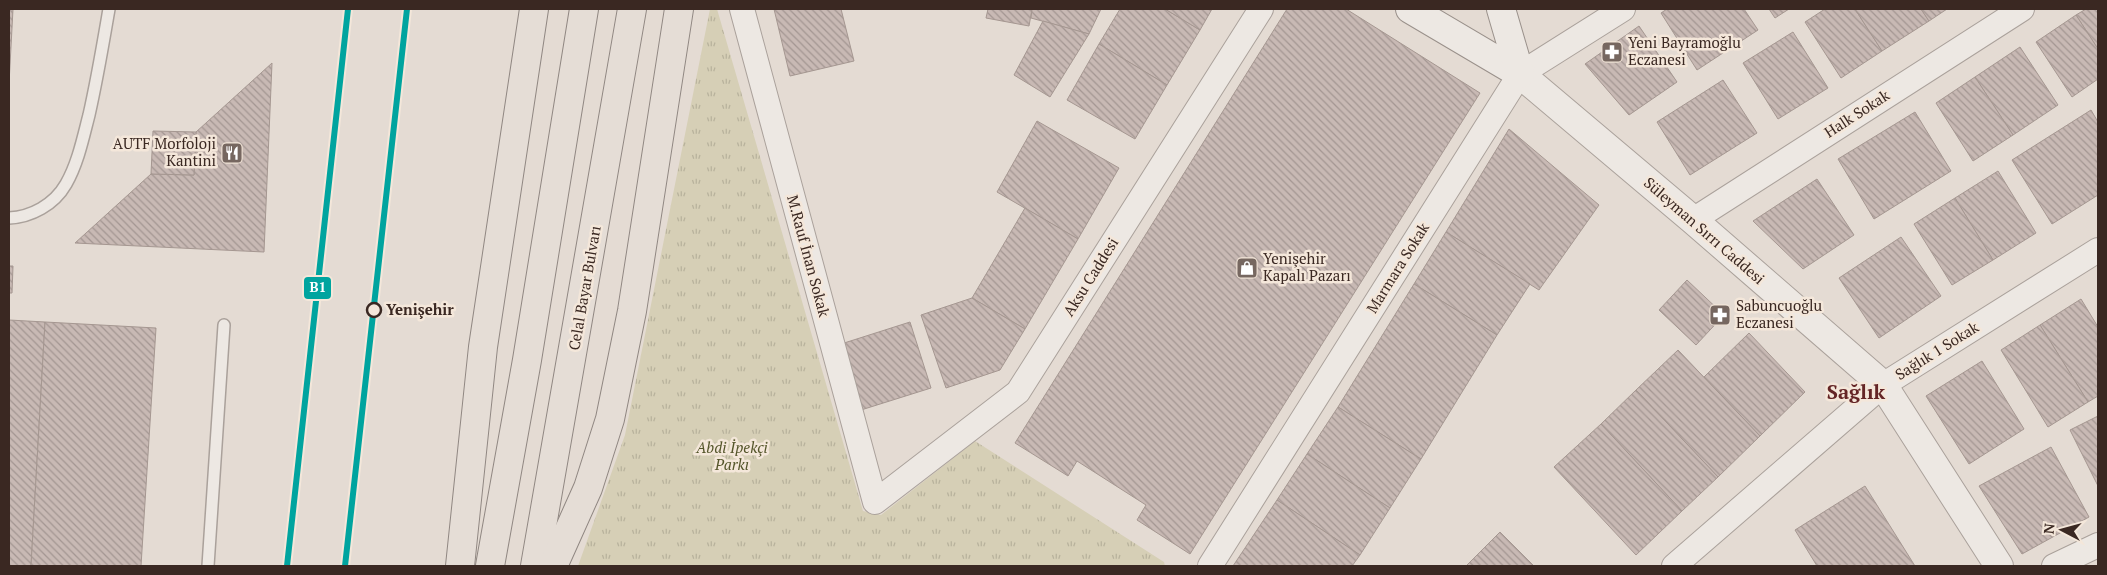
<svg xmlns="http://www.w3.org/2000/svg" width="2107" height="575" viewBox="0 0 2107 575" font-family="'PT Serif',serif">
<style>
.park{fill:url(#park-tufts)}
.building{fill:url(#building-back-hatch);stroke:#a59791}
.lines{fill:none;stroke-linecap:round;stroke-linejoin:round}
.service-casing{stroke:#aaa19b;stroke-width:14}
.minor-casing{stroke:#aaa19b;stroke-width:26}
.tertiary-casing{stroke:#aaa19b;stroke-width:30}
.secondary-casing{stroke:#9a918b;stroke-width:30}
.primary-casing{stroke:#908782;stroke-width:30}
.service{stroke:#ede8e3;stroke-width:11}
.minor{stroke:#ede8e3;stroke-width:24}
.tertiary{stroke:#ede8e3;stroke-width:28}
.secondary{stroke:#ede8e3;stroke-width:28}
.primary{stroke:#e5ddd6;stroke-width:28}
.rail-1-casing{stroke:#f4e7da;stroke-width:10}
.rail-1{stroke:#00a49f;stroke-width:6}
.stop-dot{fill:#f4e7da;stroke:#3a2822;stroke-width:2.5}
.labels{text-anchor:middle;stroke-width:5;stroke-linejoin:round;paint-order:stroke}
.poi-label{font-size:15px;fill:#3a2822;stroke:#f4e7da;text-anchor:start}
.street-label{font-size:15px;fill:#3a2822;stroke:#f4e7da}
.stop-label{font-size:15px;font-weight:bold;fill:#3a2822;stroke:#f4e7da;text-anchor:start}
.park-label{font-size:15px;font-style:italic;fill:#54552a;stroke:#f4e7da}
.district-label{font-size:20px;font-weight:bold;fill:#642526;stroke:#f4e7da}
.line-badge{stroke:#f4e7da;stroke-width:2}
.badge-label{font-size:14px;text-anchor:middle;font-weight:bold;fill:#fff}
</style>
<defs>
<pattern id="park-tufts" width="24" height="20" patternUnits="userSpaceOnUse" patternTransform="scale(1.25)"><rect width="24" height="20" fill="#d6cfb6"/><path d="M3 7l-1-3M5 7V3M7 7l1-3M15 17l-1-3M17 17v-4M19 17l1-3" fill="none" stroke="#b8b29c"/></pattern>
<pattern id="building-back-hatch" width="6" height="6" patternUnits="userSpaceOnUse" patternTransform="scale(1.25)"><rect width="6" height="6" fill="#c8b9b4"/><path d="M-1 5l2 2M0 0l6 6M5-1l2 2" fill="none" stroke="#a39692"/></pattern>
</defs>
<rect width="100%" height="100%" fill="#e4dbd3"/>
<path class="park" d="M710,9h7l146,502 18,4 94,-74 189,121 1,4h-587l47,-131z"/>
<g class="building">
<path d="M9,9h4l-4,75z"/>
<path d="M774,9h67l13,52 -64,15z"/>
<path d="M988,9h44l-3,17 -43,-8z"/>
<path d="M1032,9h69l-12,25 -58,-16z"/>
<path d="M1120,9h45l35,21 -33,55 -68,-41z"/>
<path d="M1165,9h47l-12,21z"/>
<path d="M1287,9h59l134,84 -290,461 -53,-34 9,-15 -69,-44 -9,15 -53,-33z"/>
<path d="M1667,9h77l14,21 -61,40 -36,-57z"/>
<path d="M1769,9h20l-14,9z"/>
<path d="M1825,9h30l27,42 -41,27 -36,-56z"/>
<path d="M1855,9h66l8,12 -47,30z"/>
<path d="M1921,9h26l-18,12z"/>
<path d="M2086,9h12v40l-22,-34z"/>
<path d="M2076,15l22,34v30l-26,18 -36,-55z"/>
<path d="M1043,21l46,13 -39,63 -36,-22z"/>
<path d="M1639,26l38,56 -48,33 -44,-51z"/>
<path d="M1793,32l35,56 -50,31 -35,-56z"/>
<path d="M1099,44l68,41 -32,54 -68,-39z"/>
<path d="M2020,47l38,58 -45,30 -38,-58z"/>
<path d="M272,63l-8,189 -189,-9 76,-69 43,1 2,-43z"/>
<path d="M1975,77l38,58 -40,26 -37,-58z"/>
<path d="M1723,80l34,53 -67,42 -33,-53z"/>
<path d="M2091,110l7,12v73l-46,29 -40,-64z"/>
<path d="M1915,112l36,59 -77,48 -36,-60z"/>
<path d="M1037,121l82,47 -41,71 -81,-47z"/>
<path d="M1509,129l90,76 -60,85 -93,-58z"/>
<path d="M153,131l43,1 -2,43 -43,-1z"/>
<path d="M1998,171l38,62 -43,27 -38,-62z"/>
<path d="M1817,179l37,56 -51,34 -50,-48z"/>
<path d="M1955,198l38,62 -41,25 -38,-61z"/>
<path d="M1025,208l53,31 -53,90 -53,-31z"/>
<path d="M1446,232l84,52 -33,51 -83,-51z"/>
<path d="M1901,237l40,59 -62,42 -40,-60z"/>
<path d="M9,266h4l-1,27h-3z"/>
<path d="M1687,280l37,35 -28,30 -37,-35z"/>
<path d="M1414,284l83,51 -76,124 -83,-52z"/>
<path d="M972,298l53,31 -25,41 -54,18 -25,-73z"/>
<path d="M2081,299l17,28v69l-10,6 -48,-77z"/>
<path d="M9,320l36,2 -14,244h-22z"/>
<path d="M45,322l111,6 -15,238h-110z"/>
<path d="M910,322l21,66 -70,22 -20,-66z"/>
<path d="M2040,325l48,77 -40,25 -47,-77z"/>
<path d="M1749,333l56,59 -45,44 -56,-59z"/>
<path d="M1678,350l82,86 -42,41 -82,-87z"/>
<path d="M1982,361l42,68 -55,35 -43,-68z"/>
<path d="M1636,390l82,87 -36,34 -81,-87z"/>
<path d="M1338,407l83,52 -31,49 -83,-54z"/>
<path d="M2098,416v70l-28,-56z"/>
<path d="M1601,424l81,87 -46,44 -82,-88z"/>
<path d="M2051,447l38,70 -67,37 -43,-68z"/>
<path d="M1307,454l83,54 -30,47 -83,-55z"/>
<path d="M1865,486l50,80h-98l-22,-36z"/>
<path d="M1277,500l83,55 -8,11h-119z"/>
<path d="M1500,532l34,34h-68z"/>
</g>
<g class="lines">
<g class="service-casing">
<g id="service">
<path d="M9,218c22,-1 45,-13 57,-34 12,-21 17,-46 23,-69 8,-35 14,-71 20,-106"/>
<path d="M208,566l16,-241"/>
</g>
</g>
<g class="minor-casing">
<g id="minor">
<path d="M742,9l133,493 143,-110 243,-383"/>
<path d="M1693,220l329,-211"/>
<path d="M1210,566l310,-492 103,-65"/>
<path d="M1674,566l209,-181 215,-135"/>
<path d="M2054,566l44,-21"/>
</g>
</g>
<g class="tertiary-casing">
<path id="tertiary" d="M1520,74l173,146 190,165 116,181"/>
</g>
<g class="secondary-casing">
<g id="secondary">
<path d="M1410,9l110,65"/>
<path d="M1501,9l19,65"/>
</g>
</g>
<g class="primary-casing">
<g id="primary">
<path d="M460,566l23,-219 51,-338"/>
<path d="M490,566l37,-206 57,-351"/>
<path d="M535,566l97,-557"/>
<path d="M553,566l35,-78 22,-69 22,-108 47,-302"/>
</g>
</g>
<use href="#service" class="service"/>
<use href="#minor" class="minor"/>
<use href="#tertiary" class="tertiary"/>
<use href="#secondary" class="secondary"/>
<use href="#primary" class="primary"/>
<g class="rail-1-casing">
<g id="rail-1">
<path d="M287,566l61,-557"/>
<path d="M345,566l62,-557"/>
</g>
</g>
<use href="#rail-1" class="rail-1"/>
</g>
<defs>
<g id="pharmacy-square" transform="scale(1.125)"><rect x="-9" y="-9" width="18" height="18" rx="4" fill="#766760" stroke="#f4e7da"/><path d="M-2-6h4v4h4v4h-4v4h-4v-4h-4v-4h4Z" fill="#fff"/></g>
<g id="restaurant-square" transform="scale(1.125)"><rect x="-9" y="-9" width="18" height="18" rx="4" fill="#766760" stroke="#f4e7da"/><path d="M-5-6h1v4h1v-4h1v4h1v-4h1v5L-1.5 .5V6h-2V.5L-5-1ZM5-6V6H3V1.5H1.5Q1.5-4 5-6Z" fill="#fff"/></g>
<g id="shop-square" transform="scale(1.125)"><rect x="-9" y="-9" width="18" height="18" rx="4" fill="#766760" stroke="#f4e7da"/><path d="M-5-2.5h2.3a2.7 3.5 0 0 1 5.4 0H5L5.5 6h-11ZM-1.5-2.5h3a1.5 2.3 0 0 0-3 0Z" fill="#fff"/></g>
</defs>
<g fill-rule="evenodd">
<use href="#pharmacy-square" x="1612" y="52"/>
<use href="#restaurant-square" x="232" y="153"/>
<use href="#shop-square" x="1247" y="268"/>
<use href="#pharmacy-square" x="1720" y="315"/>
</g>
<circle class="stop-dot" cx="374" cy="310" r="7"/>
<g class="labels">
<g class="poi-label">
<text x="1628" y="48">Yeni Bayramoğlu<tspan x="1628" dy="17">Eczanesi</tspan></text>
<text x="216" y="149" text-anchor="end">AUTF Morfoloji<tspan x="216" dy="17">Kantini</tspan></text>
<text x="1263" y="264">Yenişehir<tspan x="1263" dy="17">Kapalı Pazarı</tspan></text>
<text x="1736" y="311">Sabuncuoğlu<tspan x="1736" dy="17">Eczanesi</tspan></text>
</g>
<g class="street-label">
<text transform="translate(1857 114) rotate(-33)" y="5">Halk Sokak</text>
<text transform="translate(1704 231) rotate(41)" y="5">Süleyman Sırrı Caddesi</text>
<text transform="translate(808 256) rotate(75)" y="5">M.Rauf İnan Sokak</text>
<text transform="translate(1398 268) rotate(-58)" y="5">Marmara Sokak</text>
<text transform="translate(1091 277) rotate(-58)" y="5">Aksu Caddesi</text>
<text transform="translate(585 288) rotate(-80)" y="5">Celal Bayar Bulvarı</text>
<text transform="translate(1937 351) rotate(-32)" y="5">Sağlık 1 Sokak</text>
</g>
<g class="stop-label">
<text x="386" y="315">Yenişehir</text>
</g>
<g class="park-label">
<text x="732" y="453">Abdi İpekçi<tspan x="732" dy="17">Parkı</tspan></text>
</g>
<g class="district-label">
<text x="1856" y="399">Sağlık</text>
</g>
</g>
<rect class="line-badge" x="303" y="276" width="29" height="24" rx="5" fill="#00a49f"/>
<g class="badge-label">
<text x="318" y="292">B1</text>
</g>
<rect width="2107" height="575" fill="none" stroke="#3a2822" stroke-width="20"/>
<g transform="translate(2062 530) rotate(276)" stroke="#f4e7da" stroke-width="4" paint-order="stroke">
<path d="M0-4L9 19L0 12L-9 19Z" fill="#3a2822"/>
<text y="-8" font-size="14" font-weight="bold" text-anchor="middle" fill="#3a2822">N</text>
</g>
</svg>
